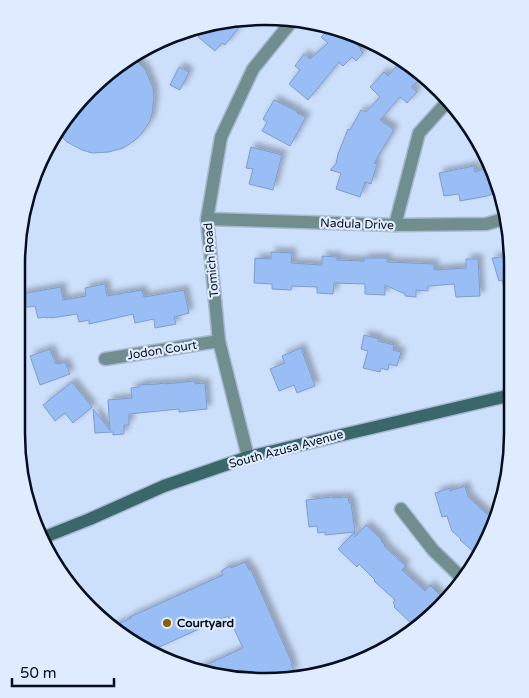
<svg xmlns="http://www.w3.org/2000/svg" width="529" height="698" viewBox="0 0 529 698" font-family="'Varela Round',sans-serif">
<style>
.building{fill:#99bef5;stroke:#7f9cc9;filter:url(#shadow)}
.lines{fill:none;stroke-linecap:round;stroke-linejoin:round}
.street-casing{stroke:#a8b9d3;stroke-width:15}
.secondary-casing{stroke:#a8b9d3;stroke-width:15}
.street{stroke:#708e8e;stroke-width:12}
.secondary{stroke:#3a6769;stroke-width:12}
.poi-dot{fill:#895f00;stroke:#dfebff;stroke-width:2}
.labels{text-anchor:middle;stroke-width:4.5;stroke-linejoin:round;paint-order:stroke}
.street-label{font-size:12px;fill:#050e1e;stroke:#dfebff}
.poi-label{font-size:12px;font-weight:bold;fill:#050e1e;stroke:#dfebff;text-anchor:start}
.rim{fill:none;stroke:#050e1e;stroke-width:2.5}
</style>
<defs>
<filter id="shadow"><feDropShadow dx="4.5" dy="-4.5" stdDeviation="2.5" flood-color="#0004"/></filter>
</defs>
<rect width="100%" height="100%" fill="#ccdffb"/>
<g class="building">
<path d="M216,21h15l8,6 -14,18 -3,-2 -7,8 -17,-14 10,-13z"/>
<path d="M330,28l17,7 14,14 -1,1 3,3 -7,8 -4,-4 -9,9 -4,-4 -31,38 -19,-16 11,-14 -5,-4 9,-12 6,5 18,-16 -7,-6z"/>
<path d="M132,56l13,13 8,19 1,10 -2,16 -2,7 -8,12 -8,8 -11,7 -14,4 -17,1 -10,-3 -15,-8 -9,-9 9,-19 59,-56z"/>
<path d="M403,59l19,19 -11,9 6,5 -10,11 -7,-6 -20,23 12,8v1l2,1 -20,33 3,1 -6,20 -6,-2 -5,15 -24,-8 5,-16 -11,-3 6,-6 2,-10 10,-25 2,1 11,-20 5,2 14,-15 -10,-10 14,-15 4,4z"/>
<path d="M179,67l10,5 -9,18 -10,-5z"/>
<path d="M274,100l24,12 -1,1 9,4 -16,29 -28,-15 5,-9 -4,-3z"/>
<path d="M251,147l31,8 -9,35 -24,-6 4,-15 -7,-1z"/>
<path d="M474,166l1,6 17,-6 8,25 -13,5 -27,5 -1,-7 -15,2 -5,-23z"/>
<path d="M271,252l21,1 -1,10 31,2v-9l15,1v3l27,1v-3h23v4l47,2v6l32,-2v-9h12l2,37 -24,1 -2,-13 -26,2v5l-12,-1v7l-11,-1v-2l-20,-9v10l-20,-1v-10l-31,-1 -1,11 -16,-1v-6l-25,-1 -1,4 -19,-1v-5l-18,-1 1,-25 16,1z"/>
<path d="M511,256v44h-4l-5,-20 -3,1 -7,-23z"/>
<path d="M105,284l2,12 35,-6 2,7 40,-7 5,23 -15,4 2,7 -21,4 -1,-9 -19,4 -2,-9 -44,10v-4l-10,2 -2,-8 -26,4v-1l-5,1v-1l-8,1 -3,-12 -14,2v-14l40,-7 2,13 23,-4 -1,-8z"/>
<path d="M364,335l15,4 -1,2 16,4 -1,5 8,2 -4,14 -8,-2 -1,6 -7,-2 -1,4 -17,-4 5,-17 -7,-2z"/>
<path d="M301,348l14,38 -18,7 -3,-8 -15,6 -9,-22 15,-6 -3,-7z"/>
<path d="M50,349l6,15 2,-1v1l7,-2 5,12 -30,11 -10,-29z"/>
<path d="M195,381v3l10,-1 2,26 -28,3v-3l-50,5v11h-5v9l-11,1v-3l-18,1 -2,-24 17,21 -2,-30 24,-2 -1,-10 8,-1v-2l19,-1 7,-1v1z"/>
<path d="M72,382l20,25 -19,16 -8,-10 -10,8 -12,-16z"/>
<path d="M465,486l3,10h-1l29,26 -2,6 -11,21 -1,-2 -6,7 -16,-14 1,-1 -9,-8 -5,-15 -5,1 -7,-24 15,-5v3z"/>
<path d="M333,497v1l15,-1 1,6h2l4,29 -30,3v-3l-7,1 -1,-7 -8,1 -3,-27z"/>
<path d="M366,525l16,15 -1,1 4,4 -1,1 22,20 -4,4 23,21 5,-6 12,12 -24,25 -1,-1 -4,4 -19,-18 1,-2 -2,-2 2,-3 -21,-19 1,-1 -16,-16 -2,3 -19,-18 17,-17v5z"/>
<path d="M245,562l4,8h2l41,93 -1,1 3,7 -14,7 2,3 -66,-4 -21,-7 48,-22 -15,-32 -80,36 -37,-25 20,-9 -1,-1 93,-42 -2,-4 9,-5 1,2z"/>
</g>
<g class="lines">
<g class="street-casing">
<g id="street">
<path d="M207,219l188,6 91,-1 21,-6"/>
<path d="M395,225l24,-92 28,-31"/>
<path d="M105,359l114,-18"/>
<path d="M248,457l-29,-116 -12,-122 14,-82 32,-68 39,-48"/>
<path d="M401,509l32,41 30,29"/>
</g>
</g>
<g class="secondary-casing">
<path id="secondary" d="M42,538l48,-19 74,-33 84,-29 263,-62"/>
</g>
<use href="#street" class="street"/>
<use href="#secondary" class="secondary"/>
</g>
<circle class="poi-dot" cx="167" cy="623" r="5"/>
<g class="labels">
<g class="street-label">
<text transform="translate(357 224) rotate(2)" y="4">Nadula Drive</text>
<text transform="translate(211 260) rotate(-95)" y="4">Tomich Road</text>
<text transform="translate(162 350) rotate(-9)" y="4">Jodon Court</text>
<text transform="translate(286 449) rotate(-15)" y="4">South Azusa Avenue</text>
</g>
<g class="poi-label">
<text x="177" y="627">Courtyard</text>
</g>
</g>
<path d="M0 0H529V698H0ZM264 25H265A239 239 0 0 1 504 264V434A239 239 0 0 1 265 673H264A239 239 0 0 1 25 434V264A239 239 0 0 1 264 25Z" fill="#dfebff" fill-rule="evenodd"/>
<path class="rim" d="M264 25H265A239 239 0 0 1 504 264V434A239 239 0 0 1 265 673H264A239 239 0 0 1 25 434V264A239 239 0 0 1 264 25Z"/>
<path d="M12 678v8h102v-8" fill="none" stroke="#050e1e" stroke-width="2.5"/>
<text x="20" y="678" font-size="15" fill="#050e1e" stroke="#dfebff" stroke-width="4" paint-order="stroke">50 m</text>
</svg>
